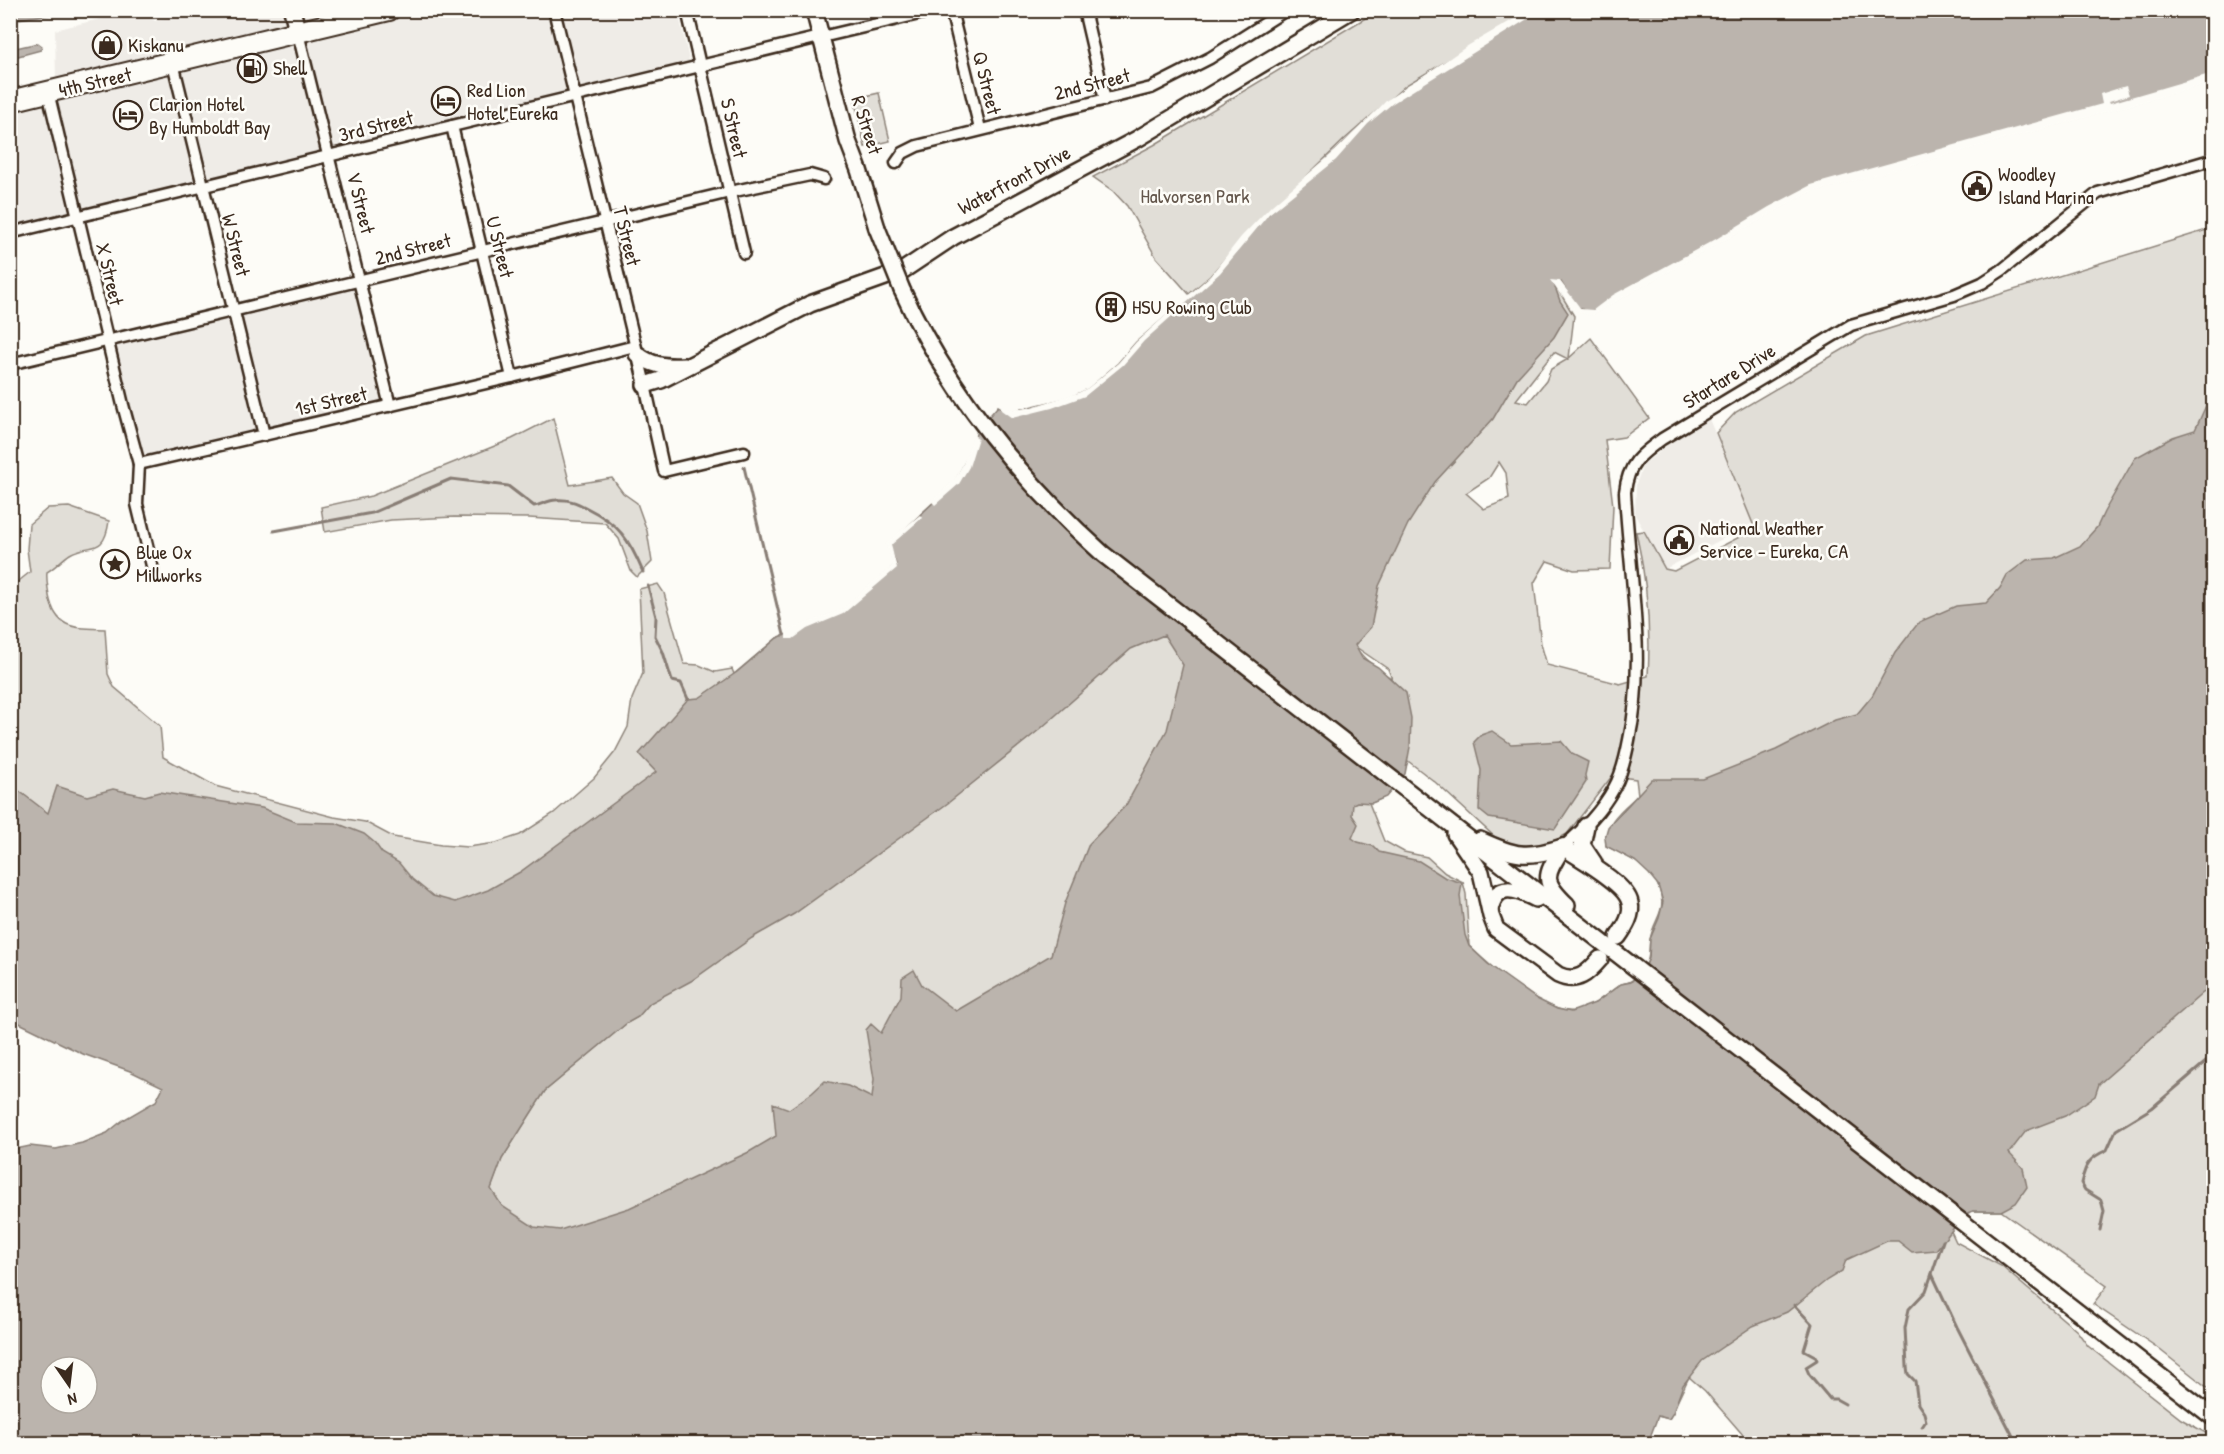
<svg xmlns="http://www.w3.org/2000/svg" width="2224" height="1454" viewBox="0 0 2224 1454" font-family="'Patrick Hand',sans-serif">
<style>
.built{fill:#efece7}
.green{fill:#e1ded7;stroke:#8e847a;stroke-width:1.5;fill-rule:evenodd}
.water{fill:#bbb4ad;stroke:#887d74;stroke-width:1.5;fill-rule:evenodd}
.pier{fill:#fdfcf7}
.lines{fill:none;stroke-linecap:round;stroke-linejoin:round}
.stream{stroke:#887d74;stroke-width:3}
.street-casing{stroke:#3b2a1e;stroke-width:15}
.secondary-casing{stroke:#3b2a1e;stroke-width:20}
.highway-casing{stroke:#3b2a1e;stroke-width:24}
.street{stroke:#fdfcf7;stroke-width:10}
.secondary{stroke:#fdfcf7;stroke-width:15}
.highway{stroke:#fdfcf7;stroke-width:20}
.secondary-bridge-casing{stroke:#3b2a1e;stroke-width:20;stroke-linecap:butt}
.secondary-bridge{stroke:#fdfcf7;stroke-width:15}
.labels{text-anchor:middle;stroke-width:5;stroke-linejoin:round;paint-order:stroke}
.poi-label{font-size:20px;fill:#3b2a1e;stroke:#fdfcf7;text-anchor:start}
.street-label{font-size:20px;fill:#3b2a1e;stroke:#fdfcf7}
.park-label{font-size:20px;fill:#64574c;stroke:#fdfcf7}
</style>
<rect width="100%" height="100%" fill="#fdfcf7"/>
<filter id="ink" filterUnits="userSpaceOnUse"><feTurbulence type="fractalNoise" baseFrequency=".0167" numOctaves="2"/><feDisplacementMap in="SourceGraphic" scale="12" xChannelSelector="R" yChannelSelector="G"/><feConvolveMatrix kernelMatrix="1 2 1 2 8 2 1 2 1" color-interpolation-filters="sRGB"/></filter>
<g filter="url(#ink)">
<g class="built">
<path d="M136,10l6,1 13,10 26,-8 2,-3 495,1 12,53 -679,164 -1,-134 46,-11 -1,-53z"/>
<path d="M358,287l25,115 -242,58 -25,-114z"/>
<path d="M1709,419l44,104 -88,46 -30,-54 1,-31 7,-19 37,-30z"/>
</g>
<g class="green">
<path d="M1377,11h154l-125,74 -61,54 -105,102 -30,35 -21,18 -33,-37 -29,-51 -14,-15 -20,-14 61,-32z"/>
<path d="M879,93l11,48 -25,6 -10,-45 10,-3 1,-3z"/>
<path d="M2213,228v265l-565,494 -1330,457 173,-256 11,-29 43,-68 82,-68 11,-6 12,-14 496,-382 175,23 233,-361 20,33 -5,42 22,-20 58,80 -25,19 -19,3 8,66 -3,63 -36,1 -27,-9 -13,22 7,61 6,21 73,19 28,-8c3,-49 -1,-96 -12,-144l8,-1 21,38 9,2 81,-42 -39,-96 20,-21 130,-76zM1554,352l14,7 -17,10 -5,12 -18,22 -12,-3zM1499,462l7,11 3,26 -25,10 -18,-16 23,-15zM1356,647l32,22 4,10c-12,-9 -28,-18 -36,-32zM1408,761l27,21 61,56 17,6 30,3 24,-13 45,-58 24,3 2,16c-15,14 -35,28 -32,51 19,9 46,21 53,42 9,24 -6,31 -9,52 -2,10 1,18 -5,26 -4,6 -10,14 -16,16 -5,2 -4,0 -9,3 -16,10 -31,28 -52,26 -30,-3 -77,-44 -99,-65l-3,-52 -3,-12 -18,-9 -18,-16 -23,-5 -20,-11 -15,-38c21,-3 33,-24 39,-42z"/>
<path d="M553,418l17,67 42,-7 11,15 14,10 10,28 5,31 -15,15 -6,-6 -12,-32 -14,-16 -76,-5 -75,-1 -63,3 -66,12 -4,-25 50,-11 141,-57z"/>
<path d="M985,429l25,31 -62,62 -57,61 -146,113 -6,2 -76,70 -3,11 -176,159 -52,30 -15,21 -70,42 -42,17 -20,-6 -9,8 -8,-8 -16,-8 -43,-13 -50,-29 -34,-25 -114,-110 -1,-269 20,-16 -3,-23 2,-25 19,-16 21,-1 40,14c-5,36 -19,21 -39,33 -8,5 -14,13 -23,18 -1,8 1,15 2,24 7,34 26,32 56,33l3,45 6,13 46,39 3,31 52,29 119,31 31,5 28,15 48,8 27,2 28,-4 24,-8 34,-22 40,-35 21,-26 13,-25 4,-28 11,-26 -4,-84 19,-5 6,9 20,71 15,1 16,7 17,-3 2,5 43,-36 9,-3v4h7l14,-10 36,-15 54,-46 -6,-23 31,-26 -2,-4 13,-12 2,1c15,-11 27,-22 35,-39 6,-13 6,-25 15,-36z"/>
<path d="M2213,944v448l-58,-46 -62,-42 14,-18 -106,-75h-28l-8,3 -14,17 5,11 45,24 76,65 11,15 93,73 32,18v6h-463l-45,-52 -16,-14 -20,42 -11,-3 -12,23 -2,-2 -4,6 -26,1 28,-50z"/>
</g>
<g class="water">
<path d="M11,10h64v1l-64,9z"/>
<path d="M1531,11h682v67l-408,113 -216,122 -13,-7 -15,-24 -7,2 6,17 8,12 -14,24 -37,41 -24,41 -58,63 -27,42 -29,62 -8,41 -16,18 7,13 16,9 28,26 5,25 -1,29 -5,27 -19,23 -14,6 -15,-1 -4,2 -1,11 6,9 -6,14 6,4 15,4 6,6 40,9 25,16 18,6 -2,13 5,39 4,11 19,18 49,35 20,10 14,3 24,-9 26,-19 10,-2 15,-17 3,-7 1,-19 9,-21 4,-16 -5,-17 -9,-11 -14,-13 -29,-15 -1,-9 3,-10 44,-48h51l73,-29 59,-30 22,-6 15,-18 23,-43 24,-31 37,-16 30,-3 14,-15 7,-13 20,-15 27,-2 26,-12 17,-19 7,-15 31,-54 38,-21 22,-7 18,-40v594l-114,100 -4,12 -30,20 -39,15 -17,22 14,15 4,19 -11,16 -15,8h-28l-8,3 -29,36 -24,2 -14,-11h-11l-41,19 -4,11 -15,9 -40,32 -34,14 -51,35 -19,24 -10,28 -4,6 -11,-3 -9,24 -5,-3 -4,7 -1629,-1v-293l19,-4 26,3 26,-6 25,-10 16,-13 33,-19 7,-14 -33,-16 -47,-17 -72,-35 -1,-235 38,29 9,-27 30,10 26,-7 32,7 14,-4 103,16 34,14 40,1 28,11 11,9 7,10 17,10 13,16 21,17 22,6 33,-12 32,-18 136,-100 -17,-18 49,-55 11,-1 38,-26 40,-34 65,-26 54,-48 -7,-20 65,-61 18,-35 5,-18 21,-24 10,6 63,-15 17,-8 30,-26 18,-21 82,-70 22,-31 149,-141zM1164,635l19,30 -16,65 -41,75 -37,39 -24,59 -14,52 -95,56 -34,-26 -8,-15 -12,8 -1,18 -20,37 -10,-9 -5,6 8,49 -2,19 -24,-12 -23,-5 -13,12 -23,16 -16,-6 3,33 -27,16 -120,56 -69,22 -26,-3 -32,-21 -11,-17 11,-30 43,-68 82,-68 11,-6 12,-14 41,-22 61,-43 42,-24 154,-111 91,-73 92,-81zM51,1367h36v36h-36z"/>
<path d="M38,43l4,3 -1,4 -30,8v-9z"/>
<path d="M1492,731l19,13 50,-3 11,13 16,8 -3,13 1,7 -31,47 -66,-11 -10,-8 2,-40 -7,-28 7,-7z"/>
</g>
<g class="pier">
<path d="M1528,11h12l-147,92 -25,21 -32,36 -67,54 -49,59 -76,68 -21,24 -38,31 -33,12 -40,10 -11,-8v-4l10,4 17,-2 50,-15 10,-5 30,-25 18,-21 74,-66 31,-39 30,-31 64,-55 52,-51 82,-55z"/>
<path d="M2213,73l1,9 -408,112 -216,122 -17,-7 -14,-24 4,13 -13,-18 10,1 21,28 12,1 20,-15 103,-56 53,-32 42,-22 291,-81 -2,-10 26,-8 3,9 -20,6 1,2z"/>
<path d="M974,435l4,3 -9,29 -10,17 -24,21 -4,-4 22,-19 10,-18z"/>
<path d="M920,515l2,3 -31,27 6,23 -54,46 -36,15 -14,10h-7v-8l55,-21 51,-44 1,-3 -7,-20z"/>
</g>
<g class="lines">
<g class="stream">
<path d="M744,467l40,168"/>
<path d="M274,531l98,-18 79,-34 57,7 26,20c7,-1 15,-6 22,-6 12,-1 20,2 31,8 32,16 42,31 56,64"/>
<path d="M648,586l8,31 -1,19 8,16 9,29 9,2 7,16"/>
<path d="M2100,1230l4,-19 -3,-11 -16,-10 -4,-7c5,-20 8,-25 26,-33l9,-20 36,-22 62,-53"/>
<path d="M1932,1274l25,53 60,117"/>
<path d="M1794,1305l18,19 -8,26 11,6 2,4 -11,7 3,7 21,25h6l9,5"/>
<path d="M1922,1427l4,-6 -2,-8 -6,-9 -3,-23 -7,-7 -1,-7 -2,-39 4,-19 17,-18 17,-50"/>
</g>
<g class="street-casing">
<g id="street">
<path d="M554,10l91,375 19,86 80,-19"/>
<path d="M687,10l57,243"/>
<path d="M951,10l29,119"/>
<path d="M1084,10l21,90"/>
<path d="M298,33l92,373"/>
<path d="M830,35l106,-25"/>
<path d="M173,63l91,372"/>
<path d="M48,92l75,313 16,59"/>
<path d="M452,126l60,251"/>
<path d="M896,163l7,-10 14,-7 234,-58 59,-30 76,-48"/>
<path d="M10,233l810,-196"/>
<path d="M10,364l720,-172 80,-17 14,4"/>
<path d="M153,570l-16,-66 2,-40 373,-87 123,-31"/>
<path d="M1563,847c20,-18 38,-35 51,-59 8,-14 12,-32 15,-48 18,-81 0,-166 -4,-248 3,-28 15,-37 37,-53l189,-114 103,-30 28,-12 20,-13 96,-77 116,-34"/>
</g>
</g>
<g class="secondary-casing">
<g id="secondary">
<path d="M292,10l6,23"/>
<path d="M814,10l34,131 11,29 18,58"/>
<path d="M902,290c47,103 118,189 201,264l1111,864"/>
<path d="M637,354c15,12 28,13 47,12"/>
<path d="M645,385l16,-5 149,-76 92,-33 51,-34 184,-98 215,-129"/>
<path d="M1586,826l-4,19 12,18"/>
<path d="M1455,834l26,38 10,44 5,13 62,46c19,9 30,-2 42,-16"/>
<path d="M1480,840c35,16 46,19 83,7"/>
<path d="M1563,847c16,11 64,37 67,56 3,12 -5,24 -12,34"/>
<path d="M1563,847c-18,29 -22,33 4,58"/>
<path d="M1490,910c6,-29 26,-21 46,-11"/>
</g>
</g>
<g class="highway-casing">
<path id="highway" d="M10,101l379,-91"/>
</g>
<use href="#street" class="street"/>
<use href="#secondary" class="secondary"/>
<use href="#highway" class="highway"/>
<g class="secondary-bridge-casing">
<path id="secondary-bridge" d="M877,228l25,62"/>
</g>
<use href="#secondary-bridge" class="secondary-bridge"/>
</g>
</g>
<defs>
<g id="shop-ring" transform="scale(1.5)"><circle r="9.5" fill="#fdfcf7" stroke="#3b2a1e" stroke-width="1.5"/><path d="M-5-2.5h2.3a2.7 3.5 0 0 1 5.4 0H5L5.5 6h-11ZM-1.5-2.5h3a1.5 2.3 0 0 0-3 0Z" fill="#3b2a1e"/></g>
<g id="fuel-ring" transform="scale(1.5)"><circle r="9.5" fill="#fdfcf7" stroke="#3b2a1e" stroke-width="1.5"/><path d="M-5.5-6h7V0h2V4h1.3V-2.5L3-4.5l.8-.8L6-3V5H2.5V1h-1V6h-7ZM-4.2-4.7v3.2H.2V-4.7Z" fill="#3b2a1e"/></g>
<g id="hotel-ring" transform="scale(1.5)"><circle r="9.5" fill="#fdfcf7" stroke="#3b2a1e" stroke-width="1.5"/><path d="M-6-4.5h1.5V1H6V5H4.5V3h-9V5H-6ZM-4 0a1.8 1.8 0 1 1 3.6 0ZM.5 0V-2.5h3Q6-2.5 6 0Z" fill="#3b2a1e"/></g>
<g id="civic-ring" transform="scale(1.5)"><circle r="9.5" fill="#fdfcf7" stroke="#3b2a1e" stroke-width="1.5"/><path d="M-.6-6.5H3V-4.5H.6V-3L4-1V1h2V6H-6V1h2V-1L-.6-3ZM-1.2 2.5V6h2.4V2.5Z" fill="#3b2a1e"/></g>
<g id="building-ring" transform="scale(1.5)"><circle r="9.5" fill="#fdfcf7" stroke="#3b2a1e" stroke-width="1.5"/><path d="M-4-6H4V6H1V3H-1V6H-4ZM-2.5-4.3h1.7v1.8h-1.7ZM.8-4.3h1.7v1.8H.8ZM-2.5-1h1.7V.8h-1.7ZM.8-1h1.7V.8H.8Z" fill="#3b2a1e"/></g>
<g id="sight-ring" transform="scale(1.5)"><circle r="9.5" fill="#fdfcf7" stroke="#3b2a1e" stroke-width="1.5"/><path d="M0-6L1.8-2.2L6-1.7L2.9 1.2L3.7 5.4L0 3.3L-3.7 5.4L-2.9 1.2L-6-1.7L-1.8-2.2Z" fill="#3b2a1e"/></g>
</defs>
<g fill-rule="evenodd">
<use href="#shop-ring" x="107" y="45"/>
<use href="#fuel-ring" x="252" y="68"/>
<use href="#hotel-ring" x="446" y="101"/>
<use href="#hotel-ring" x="128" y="115"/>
<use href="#civic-ring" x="1977" y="186"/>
<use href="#building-ring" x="1111" y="307"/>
<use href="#civic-ring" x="1679" y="540"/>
<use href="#sight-ring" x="115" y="564"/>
</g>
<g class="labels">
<g class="poi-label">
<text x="128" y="52">Kiskanu</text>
<text x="273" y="75">Shell</text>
<text x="467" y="97">Red Lion<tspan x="467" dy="23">Hotel Eureka</tspan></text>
<text x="149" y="111">Clarion Hotel<tspan x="149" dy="23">By Humboldt Bay</tspan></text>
<text x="1998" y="181">Woodley<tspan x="1998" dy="23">Island Marina</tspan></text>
<text x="1132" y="314">HSU Rowing Club</text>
<text x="1700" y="535">National Weather<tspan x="1700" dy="23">Service - Eureka, CA</tspan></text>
<text x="136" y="559">Blue Ox<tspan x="136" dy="23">Millworks</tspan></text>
</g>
<g class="street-label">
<text transform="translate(95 82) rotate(-13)" y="7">4th Street</text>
<text transform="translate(987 83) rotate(76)" y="7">Q Street</text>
<text transform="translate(1092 84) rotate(-14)" y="7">2nd Street</text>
<text transform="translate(867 125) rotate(72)" y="7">R Street</text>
<text transform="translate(376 126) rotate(-14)" y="7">3rd Street</text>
<text transform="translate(734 128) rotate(77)" y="7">S Street</text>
<text transform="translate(1014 180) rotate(-28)" y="7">Waterfront Drive</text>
<text transform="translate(361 203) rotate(76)" y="7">V Street</text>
<text transform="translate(627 236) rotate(76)" y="7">T Street</text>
<text transform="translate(236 245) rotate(76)" y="7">W Street</text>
<text transform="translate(500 247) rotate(76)" y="7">U Street</text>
<text transform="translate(413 249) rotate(-14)" y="7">2nd Street</text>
<text transform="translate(110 274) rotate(77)" y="7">X Street</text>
<text transform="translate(1729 376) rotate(-32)" y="7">Startare Drive</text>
<text transform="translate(331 401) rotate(-13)" y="7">1st Street</text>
</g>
<g class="park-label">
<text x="1195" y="203">Halvorsen Park</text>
</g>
</g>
<rect width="2224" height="1454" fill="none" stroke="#fdfcf7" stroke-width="36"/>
<rect x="18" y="18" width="2188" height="1418" fill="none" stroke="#3b2a1e" stroke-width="2" filter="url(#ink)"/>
<g transform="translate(69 1385) rotate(166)"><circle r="28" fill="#fdfcf7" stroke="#afa8a0" stroke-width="1.5"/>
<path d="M0-4.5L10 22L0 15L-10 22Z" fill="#3b2a1e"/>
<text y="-9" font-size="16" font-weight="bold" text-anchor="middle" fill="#3b2a1e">N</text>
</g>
</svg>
